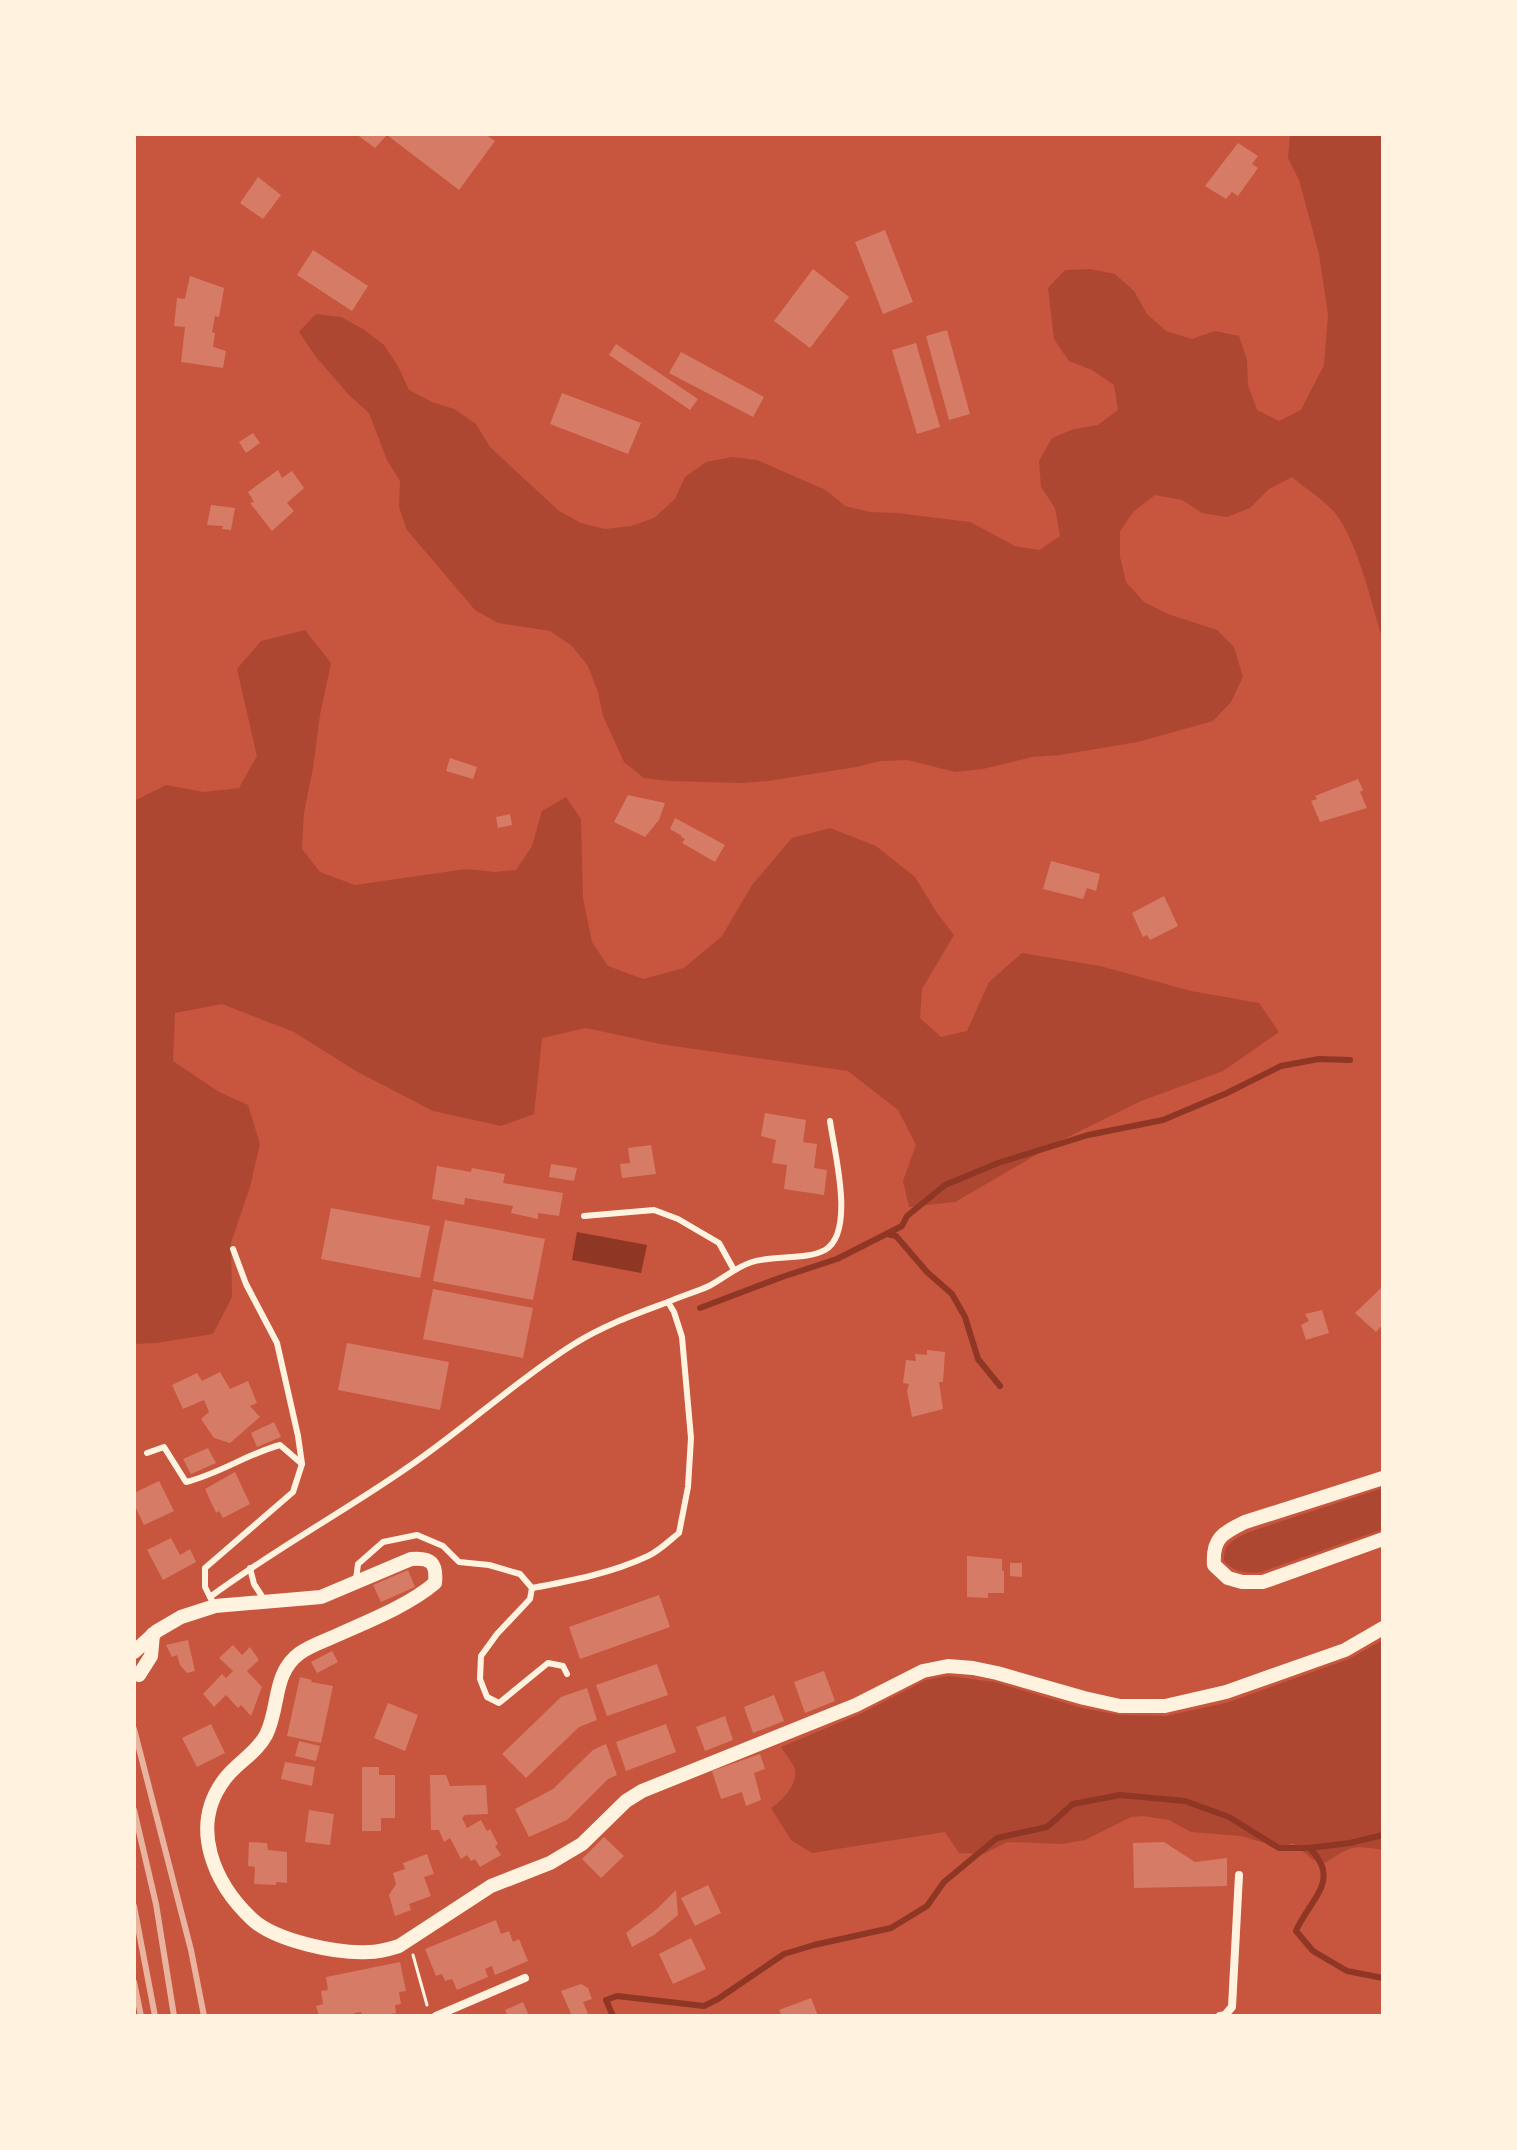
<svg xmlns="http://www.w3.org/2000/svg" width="1517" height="2150" viewBox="0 0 1517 2150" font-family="'PT Serif',serif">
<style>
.green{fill:#ae4732}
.water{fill:#8f3625}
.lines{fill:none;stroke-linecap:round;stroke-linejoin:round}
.stream{stroke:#8f3625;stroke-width:6}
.building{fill:#d67c66}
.path{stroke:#fff3e0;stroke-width:3}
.service{stroke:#fff3e0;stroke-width:6}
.minor{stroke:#fff3e0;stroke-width:8}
.tertiary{stroke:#fff3e0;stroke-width:14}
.rail{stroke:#e9b49f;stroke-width:6}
</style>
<rect width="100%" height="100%" fill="#c8553d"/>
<g class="green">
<path d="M1290,134h93v507c-11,-36 -25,-99 -48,-128 -11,-13 -29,-24 -43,-36l-23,12 -19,19 -23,9 -25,-4 -20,-13 -27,-5 -21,16 -14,20v26l6,25 18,20 24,12 49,16 17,17 9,30 -12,25 -18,19 -75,21 -78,13 -28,2 -49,12 -28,3 -48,-12 -26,1 -25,6 -88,14 -25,2 -74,-2 -25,-3 -20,-16 -21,-46 -5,-24 -10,-26 -16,-20 -22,-15 -52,-8 -23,-13 -68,-80 -8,-23 1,-26 -13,-21 -18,-47 -20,-18 -33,-38 -17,-25 17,-18 25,3 22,12 21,16 14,21 11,24 23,12 22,7 22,15 14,23 69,64 22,12 24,6 26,-3 23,-8 21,-19 10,-22 21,-15 26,-5 25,3 69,30 19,16 25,6 27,1 73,9 45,24 24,4 21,-14 -5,-28 -14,-21 -2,-26 13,-23 22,-9 24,-4 20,-15 -4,-25 -22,-15 -23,-9 -15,-22 -6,-51 17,-18 25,-1 25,5 19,17 13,23 19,17 26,8 23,-8 24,5 8,24 1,25 9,25 22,11 22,-11 23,-45 4,-50 -9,-61 -20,-74 -11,-22z"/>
<path d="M305,630l26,33 -11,52 -7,53 -9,45 -2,36 18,23 35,13 111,-16 29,3 21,-2 16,-24 10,-35 24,-14 15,22 2,79 9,44 16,24 35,13 41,-11 38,-32 30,-51 40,-47 38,-10 46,18 39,31 22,36 17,22 -32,54 -2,29 21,19 26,-6 22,-49 33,-29 78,13 91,25 68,12 20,29 -56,39 -82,30 -79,39 -107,62 -46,5 -6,-26 13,-36 -18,-35 -50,-39 -188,-27 -74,-16 -44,10 -8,76 -33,12 -68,-15 -77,-40 -62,-39 -72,-28 -47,9 -2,48 46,31 29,13 12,39 -10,43 -19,56 1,54 -19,37 -57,9 -22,1v-543l32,-16 38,7 35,-4 18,-32 -20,-87 24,-28z"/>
<path d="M1383,1488v41l-122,43c-14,2 -27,0 -37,-11 -1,-18 11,-22 25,-29z"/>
<path d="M1383,1640v210c-32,-5 -31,-4 -58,13l-13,-4 -19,-16 -12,5 -40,-12 -50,-4 -22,-12 -26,-4 -12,1 -46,23 -24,4 -54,-2 -23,12 -25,-1 -14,-21 -133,21 -21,-13 -20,-32c11,-7 27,-24 24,-38 -2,-8 -10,-16 -14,-23l79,-33 66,-34 23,-4 45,6 88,26 37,7 47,1 63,-14 120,-43z"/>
</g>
<path class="water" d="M577,1232l70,13 -6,28 -69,-13z"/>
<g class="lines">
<g class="stream">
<path d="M887,1234l9,2 31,36 25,22 13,23 13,42 22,27"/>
<path d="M700,1308l82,-31 55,-18 65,-33 5,-10 38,-31 53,-22 90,-28 75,-15 64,-27 54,-27 38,-7 31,1"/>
<path d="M1309,1848c34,32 0,52 -13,83l17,20 34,20 36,7"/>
<path d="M613,2016l-7,-16 11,-4 87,10 14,-7 66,-45 30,-9 77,-17 36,-22 17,-24 53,-44 50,-11 26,-23 47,-9 65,6 44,16 50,31h30l41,-5 33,-8"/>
</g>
</g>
<g class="building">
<path d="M356,134h129l10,7 -36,49 -72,-55 -12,13z"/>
<path d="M1238,143l20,13 -6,8 6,4 -20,28 -6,-4 -6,7 -21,-13z"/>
<path d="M258,177l23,18 -18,24 -23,-16z"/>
<path d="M885,230l28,72 -30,12 -28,-72z"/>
<path d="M313,250l55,36 -16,25 -55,-36z"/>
<path d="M813,269l36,28 -39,51 -36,-27z"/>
<path d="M190,276l34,12 -5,29 -4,-1 -3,16 3,1 -2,14 13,4 -3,17 -42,-6 4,-35 -11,-1 3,-28 8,1z"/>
<path d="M947,330l23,84 -21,6 -23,-84z"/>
<path d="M916,343l24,84 -23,7 -25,-84z"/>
<path d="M616,344l82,55 -8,11 -81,-55z"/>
<path d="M681,352l83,45 -11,20 -84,-44z"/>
<path d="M562,393l79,30 -13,31 -78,-30z"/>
<path d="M253,433l7,10 -14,10 -7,-11z"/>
<path d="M278,470l4,8 10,-7 12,17 -17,15 7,8 -22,20 -22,-28 4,-1 -6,-10z"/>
<path d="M211,505l24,3 -4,22 -9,-1 1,-3 -16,-1z"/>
<path d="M450,758l27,9 -4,12 -27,-8z"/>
<path d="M1358,779l5,11 -3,2 7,16 -47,14 -9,-21 6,-2 -2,-3z"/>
<path d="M628,795l37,8 -6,17 -14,17 -31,-15z"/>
<path d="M510,814l2,11 -14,3 -2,-11z"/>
<path d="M675,818l50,27 -10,17 -33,-19 3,-4 -4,-2 1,-1 -12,-7z"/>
<path d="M1051,861l49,13 -4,17 -9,-3 -4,11 -40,-10z"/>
<path d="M1164,896l14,30 -28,14 -3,-5 -4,2 -11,-24z"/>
<path d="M765,1113l41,7 -3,22 14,2 -3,24 13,2 -3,25 -40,-6 3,-24 -15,-2 4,-23 -15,-4z"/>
<path d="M651,1145l5,29 -34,4 -2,-14 10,-1 -2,-15z"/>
<path d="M551,1164l26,4 -3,13 -25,-4z"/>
<path d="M437,1166l34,6 1,-4 33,6 -2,9 60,10 -4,23 -21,-3v6l-27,-6 2,-7 -48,-8 -1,7 -32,-6z"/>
<path d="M331,1208l99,18 -10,52 -99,-19z"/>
<path d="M445,1220l100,19 -12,61 -100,-19z"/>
<path d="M1383,1286v38l-7,8 -21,-19z"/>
<path d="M433,1289l100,19 -10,50 -100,-19z"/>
<path d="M1322,1310l7,23 -23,7 -5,-15 8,-4 -4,-7z"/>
<path d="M347,1343l102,19 -9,48 -102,-20z"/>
<path d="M927,1350l18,2 -2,30h-4l4,27 -31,8 -5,-26 2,-7 -6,-1 3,-23 10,1 -1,-7 12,1z"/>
<path d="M220,1372l10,17 18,-8 9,22 -7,3 10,11 -30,26 -16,-5 -13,-19 8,-7 -5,-12 -21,9 -11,-24 25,-12 5,8z"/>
<path d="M274,1422l7,15 -24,10 -6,-14z"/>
<path d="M208,1448l8,15 -25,11 -8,-15z"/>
<path d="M235,1472l15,32 -27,14 -4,-7 -3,2 -11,-24z"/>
<path d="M159,1481l15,30 -30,14 -10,-21v-11z"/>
<path d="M171,1538l9,17 10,-6 6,13 -33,18 -16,-30z"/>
<path d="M967,1556l35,3v12h2v22h-16v5l-21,-1z"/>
<path d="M1010,1563h12v14l-12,-1z"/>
<path d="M408,1570l7,17 -34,15 -8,-17z"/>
<path d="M659,1595l11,32 -90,32 -11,-32z"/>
<path d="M188,1640l7,31 -8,2 -7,-8 -3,-10 -5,2 -6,-12z"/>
<path d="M233,1645l9,10 8,-8 9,13 -12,11 15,16 -11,29 -10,-11 -3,3 -12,-13 -12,12 -11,-13 19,-20 4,4 7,-7 -14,-13z"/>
<path d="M332,1651l6,11 -21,11 -6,-11z"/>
<path d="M657,1664l11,31 -61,21 -11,-31z"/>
<path d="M824,1671l11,30 -30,12 -11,-31z"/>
<path d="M300,1677l12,3 -1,2 22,4 -12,57 -34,-7z"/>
<path d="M587,1688l10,32 -18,7 -53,51 -24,-24 59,-57z"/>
<path d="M774,1695l10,26 -31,12 -9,-26z"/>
<path d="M388,1703l30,12 -13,36 -31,-13z"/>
<path d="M725,1716l8,24 -28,11 -9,-24z"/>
<path d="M211,1724l14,29 -28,14 -15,-29z"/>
<path d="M666,1724l10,28 -50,19 -10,-29z"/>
<path d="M299,1741l21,5 -4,15 -21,-5z"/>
<path d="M606,1744l11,31 -9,4 -41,41 -38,17 -14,-28 38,-20 40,-39z"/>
<path d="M760,1754l5,15 -11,4 7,27 -15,6 -4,-14 -21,7 -9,-28z"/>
<path d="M285,1762l30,5 -3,19 -31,-7z"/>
<path d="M362,1767h17v8h16v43h-14v13h-19z"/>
<path d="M430,1775h16l4,11 36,-1 2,29 -23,1 -3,3 5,10 14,-8 6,11 3,-2 8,15 -3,2 6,9 -21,12 -5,-8 -4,2 -4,-6 -6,4 -11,-21 -6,4 -5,-12h-8z"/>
<path d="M309,1810l25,4 -4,31 -25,-3z"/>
<path d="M604,1837l20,19 -23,22 -19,-19z"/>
<path d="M249,1842l18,1 1,7 19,2v31l-11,-1v3l-22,-1 1,-17 -7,-1z"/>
<path d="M1164,1842l31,20 32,-4v28l-93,2 -1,-45z"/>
<path d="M427,1854l7,20 -10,3 7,19 -22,8 2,6 -16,6 -6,-21 7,-11 -3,-11 12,-4 -2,-6z"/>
<path d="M708,1885l13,28 -26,13 -14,-28z"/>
<path d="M676,1890l2,25 -24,20 -22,12 -6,-14 31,-24z"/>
<path d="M496,1920l5,14 8,-3 4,11 6,-3 9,22 -33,14 -3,-9 -7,3 3,8 -31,13 -5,-11 -7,2 -3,-7 -6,2 -11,-27z"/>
<path d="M691,1938l15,31 -33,15 -14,-30z"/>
<path d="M400,1962l6,29 -7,1 2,12 -6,1 1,8 -15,3h-19l-1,-4 -7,1 1,3h-36l-3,-10 7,-2 -2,-13 7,-1 -2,-13z"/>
<path d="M581,1984l7,4 4,11 -9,3 6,14h-17l-11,-25z"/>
<path d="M811,1998l7,18h-36l-3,-6z"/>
<path d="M523,2002l6,14h-21l-3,-6z"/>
</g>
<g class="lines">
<path class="path" d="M413,1955l14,50"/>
<g class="service">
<path d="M584,1216l70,-6 24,9 41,24 15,27"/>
<path d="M147,1453l17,-6 22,35c33,-8 61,-28 94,-37l22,19"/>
<path d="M250,1568l4,16 11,17"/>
<path d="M356,1579l2,-15 25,-22 34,-7 26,11 16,16 30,3 31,9 12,14 -2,11 -33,35 -16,22 -1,23 7,18 12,6 49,-40 15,3 4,8"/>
<path d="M532,1588c39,-7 80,-15 116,-32 11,-5 21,-15 31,-23l9,-46 3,-49 -9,-101 -8,-25 -6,-10c13,-6 28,-10 41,-16 15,-8 27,-19 43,-24 21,-7 55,-2 73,-12 31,-18 9,-99 5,-129"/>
<path d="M210,1597l-5,-10v-19l88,-76 9,-28 -4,-28 -21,-93 -31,-59 -13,-35"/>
<path d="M215,1606l-5,-9c61,-45 126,-81 188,-123 61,-40 114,-91 176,-130 30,-19 62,-30 94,-42"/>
</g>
<g class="minor">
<path d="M436,2016l89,-38"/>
<path d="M1220,2016l5,-1 7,-8 7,-132"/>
</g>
<g class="tertiary">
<path d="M1383,1478l-138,44c-22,11 -33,16 -31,43l14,13 14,4h21l120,-43"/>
<path d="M134,1652l23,-21 24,-14 34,-11 106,-9 90,-38c20,-2 26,4 24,24 -27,23 -69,39 -102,54 -11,5 -23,9 -33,16 -28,20 -20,55 -34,82 -10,19 -30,28 -42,45 -35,47 -10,104 29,140 23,21 85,34 116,32 11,0 20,-3 30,-6l92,-60 59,-23 32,-19 44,-43 16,-10 214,-86 67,-34 25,-5 25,2 24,5 87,25 36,8h45l61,-14 119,-42 38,-22"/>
<path d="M139,1675l12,-19 2,-22"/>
</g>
<g class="rail">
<path d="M134,1729l57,221 13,66"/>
<path d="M134,1810l22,94 18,112"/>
<path d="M134,1906l21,110"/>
<path d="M134,1982l7,34"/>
</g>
</g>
<rect width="1517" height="2150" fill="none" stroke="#fff3e0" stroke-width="272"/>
</svg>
